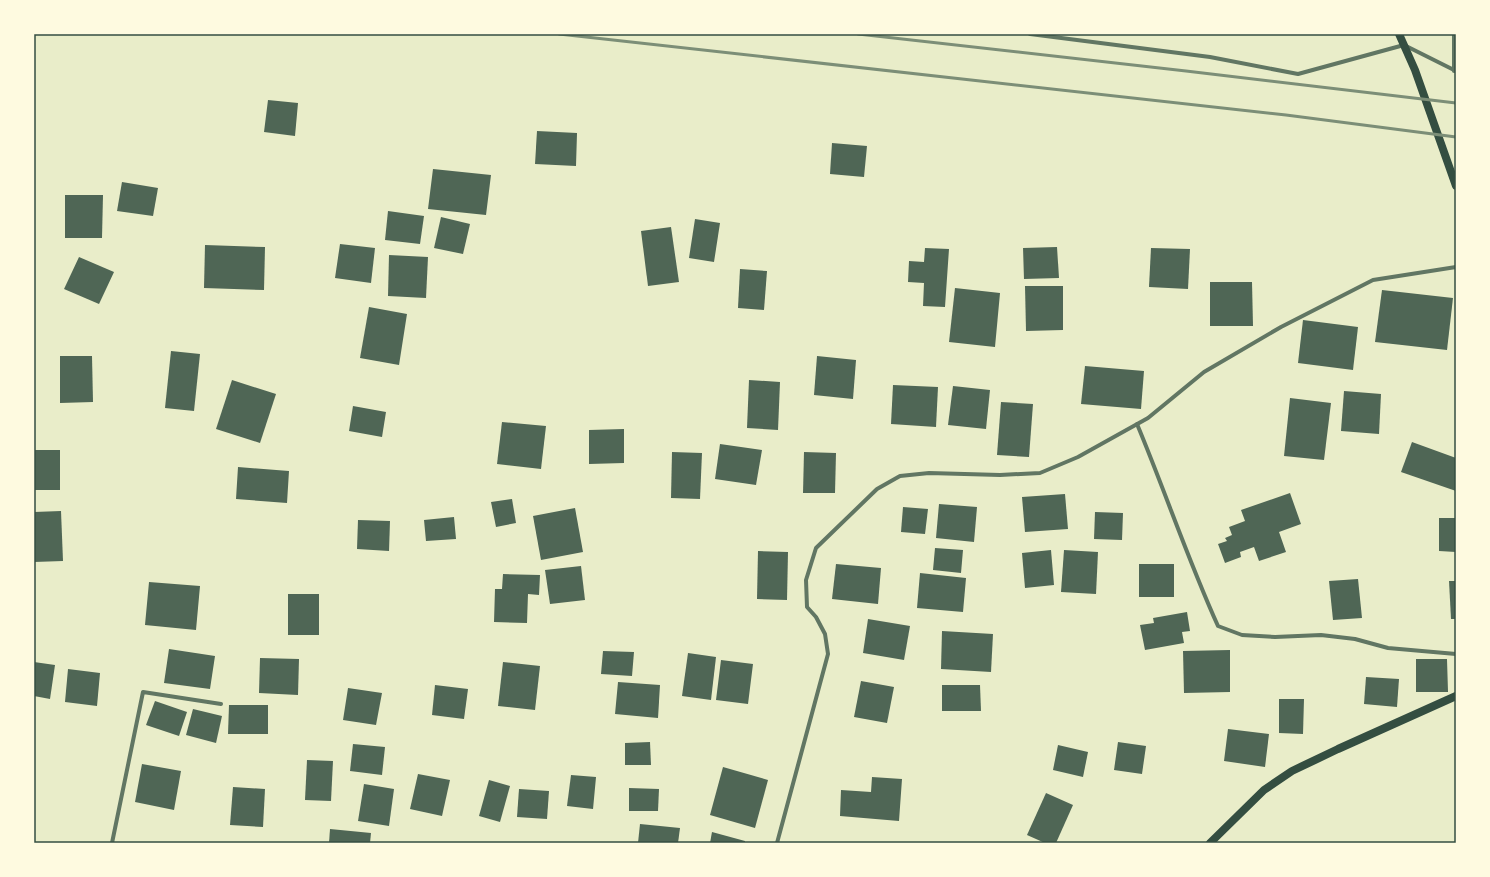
<svg xmlns="http://www.w3.org/2000/svg" width="1490" height="877" viewBox="0 0 1490 877" font-family="Figtree,sans-serif">
<style>
.building{fill:#4f6655}
.lines{fill:none;stroke-linecap:round;stroke-linejoin:round}
.minor{stroke:#617663;stroke-width:4}
.secondary{stroke:#344e41;stroke-width:8}
.rail{stroke:#7c8e77;stroke-width:3}
.neatline{fill:none;stroke:#344e41;stroke-width:1.5}
</style>
<rect width="100%" height="100%" fill="#e9edc9"/>
<g class="building">
<path d="M268,100l30,3 -3,33 -31,-4z"/>
<path d="M537,131l40,2 -1,33 -41,-2z"/>
<path d="M832,143l35,3 -3,31 -34,-3z"/>
<path d="M433,169l58,6 -5,40 -58,-6z"/>
<path d="M122,182l36,6 -5,28 -36,-5z"/>
<path d="M65,195h38l-1,43h-37z"/>
<path d="M388,211l36,5 -4,28 -35,-4z"/>
<path d="M441,217l29,7 -7,30 -29,-6z"/>
<path d="M695,219l25,4 -6,39 -25,-4z"/>
<path d="M671,227l8,55 -31,4 -7,-55z"/>
<path d="M340,244l35,4 -4,35 -36,-5z"/>
<path d="M205,245l60,2 -1,43 -60,-2z"/>
<path d="M1057,247l2,31 -35,1 -1,-31z"/>
<path d="M925,248l24,1 -4,58 -22,-1 1,-23 -16,-1 1,-21 15,1z"/>
<path d="M1151,248l39,1 -2,40 -39,-2z"/>
<path d="M389,255l39,2 -2,41 -38,-2z"/>
<path d="M79,257l35,15 -15,32 -35,-15z"/>
<path d="M740,269l27,2 -3,39 -26,-2z"/>
<path d="M1210,282h42l1,44h-43z"/>
<path d="M1025,286h38v44l-37,1z"/>
<path d="M955,288l45,5 -5,54 -46,-5z"/>
<path d="M1382,290l71,8 -6,52 -72,-8z"/>
<path d="M369,307l38,7 -8,51 -39,-7z"/>
<path d="M1303,320l55,7 -5,43 -55,-7z"/>
<path d="M171,351l29,3 -6,57 -29,-3z"/>
<path d="M60,356h32l1,46 -33,1z"/>
<path d="M817,356l39,4 -3,39 -39,-4z"/>
<path d="M1085,366l59,5 -3,38 -60,-5z"/>
<path d="M232,380l44,14 -16,49 -44,-14z"/>
<path d="M749,380l31,2 -2,48 -31,-2z"/>
<path d="M893,385l45,2 -2,40 -45,-3z"/>
<path d="M953,386l37,4 -4,39 -38,-4z"/>
<path d="M1344,391l37,3 -2,40 -38,-3z"/>
<path d="M1290,398l41,5 -7,57 -40,-4z"/>
<path d="M1001,402l32,2 -4,53 -32,-2z"/>
<path d="M353,406l33,6 -4,25 -33,-6z"/>
<path d="M502,422l44,4 -5,43 -44,-5z"/>
<path d="M624,429v34l-35,1v-34z"/>
<path d="M1412,442l44,16v33l-55,-19z"/>
<path d="M720,444l42,6 -6,35 -41,-6z"/>
<rect x="34" y="450" width="26" height="40"/>
<path d="M672,452l30,1 -2,46 -29,-1z"/>
<path d="M804,452l32,1 -1,40h-32z"/>
<path d="M238,467l51,4 -2,32 -51,-4z"/>
<path d="M1290,493l11,31 -22,8 7,20 -27,9 -5,-14 -14,5 1,5 -16,6 -7,-19 9,-3 -2,-3 7,-3 -3,-8 16,-6 -4,-11z"/>
<path d="M1065,494l3,35 -43,3 -3,-35z"/>
<path d="M512,499l4,24 -20,4 -5,-25z"/>
<path d="M939,504l38,3 -3,35 -38,-4z"/>
<path d="M903,507l25,2 -3,25 -24,-2z"/>
<path d="M575,508l8,44 -42,8 -8,-44z"/>
<path d="M61,511l2,50 -29,1v-50z"/>
<path d="M1095,512l28,1 -1,27 -28,-1z"/>
<path d="M454,517l2,22 -30,2 -2,-21z"/>
<path d="M1439,518h17v34l-17,-1z"/>
<path d="M358,520l32,1 -1,30 -32,-2z"/>
<path d="M935,548l28,2 -2,23 -28,-3z"/>
<path d="M1051,550l3,35 -29,3 -3,-35z"/>
<path d="M1064,550l34,2 -2,42 -35,-2z"/>
<path d="M758,551l30,1 -1,48 -30,-1z"/>
<path d="M836,564l45,4 -3,36 -46,-5z"/>
<rect x="1139" y="564" width="35" height="33"/>
<path d="M581,566l4,34 -35,4 -5,-34z"/>
<path d="M920,573l46,5 -3,34 -46,-4z"/>
<path d="M503,574l37,1 -1,20 -11,-1 -1,29 -33,-1 1,-33h7z"/>
<path d="M1358,579l4,39 -29,2 -4,-39z"/>
<path d="M1449,581h7v38h-5z"/>
<path d="M149,582l51,4 -4,44 -51,-5z"/>
<rect x="288" y="594" width="31" height="41"/>
<path d="M1187,612l3,19 -8,1 2,11 -39,7 -5,-25 14,-2 -1,-5z"/>
<path d="M868,619l42,7 -6,34 -41,-7z"/>
<path d="M942,631l51,3 -2,38 -50,-3z"/>
<path d="M169,649l46,7 -5,33 -46,-6z"/>
<path d="M1230,650v42l-46,1 -1,-42z"/>
<path d="M603,651l31,1 -2,24 -31,-2z"/>
<path d="M688,653l28,4 -5,43 -29,-4z"/>
<path d="M260,658l39,1 -1,36 -39,-2z"/>
<path d="M1416,659h31l1,33h-32z"/>
<path d="M721,660l32,4 -5,40 -32,-4z"/>
<path d="M34,662l21,3 -5,34 -16,-3z"/>
<path d="M503,662l37,4 -5,44 -37,-4z"/>
<path d="M68,669l32,4 -3,33 -32,-4z"/>
<path d="M1366,677l33,2 -2,28 -33,-3z"/>
<path d="M861,681l33,6 -7,36 -33,-6z"/>
<path d="M618,682l42,3 -2,33 -43,-4z"/>
<path d="M435,685l33,4 -4,30 -32,-4z"/>
<path d="M942,685h38l1,26h-39z"/>
<path d="M348,688l34,5 -6,32 -33,-5z"/>
<path d="M1279,699h25l-1,35 -24,-1z"/>
<path d="M155,701l32,11 -8,24 -33,-11z"/>
<path d="M229,705h39v29h-40z"/>
<path d="M193,709l29,7 -6,27 -30,-8z"/>
<path d="M1228,729l41,5 -4,33 -41,-6z"/>
<path d="M650,742l1,23h-26v-22z"/>
<path d="M1118,742l28,4 -4,28 -28,-4z"/>
<path d="M353,744l32,3 -3,28 -32,-4z"/>
<path d="M1058,745l30,7 -5,25 -30,-7z"/>
<path d="M307,760l26,1 -2,40 -26,-1z"/>
<path d="M142,764l39,7 -7,39 -39,-8z"/>
<path d="M723,767l45,13 -13,48 -45,-13z"/>
<path d="M418,774l32,6 -8,36 -32,-7z"/>
<path d="M571,775l25,2 -3,32 -26,-3z"/>
<path d="M872,777l30,2 -3,42 -59,-5 1,-26 30,2z"/>
<path d="M489,780l21,6 -10,36 -21,-6z"/>
<path d="M364,784l30,5 -5,37 -31,-5z"/>
<path d="M233,787l32,2 -2,38 -33,-2z"/>
<path d="M629,788l30,1 -1,22h-29z"/>
<path d="M519,789l30,2 -2,28 -30,-2z"/>
<path d="M1046,793l27,12 -17,38h-11l-18,-8z"/>
<path d="M640,824l40,4 -2,15h-40z"/>
<path d="M330,829l41,4 -1,10h-41z"/>
<path d="M712,832l33,9v2h-35z"/>
</g>
<g class="lines">
<g class="minor">
<path d="M1030,34l180,23 88,17 106,-29 52,26"/>
<path d="M1454,71v-37"/>
<path d="M1137,424c28,67 51,136 81,202l24,9 33,2 46,-2 34,4 33,9 68,6"/>
<path d="M112,843l31,-151 78,12"/>
<path d="M777,843l51,-189 -3,-20 -9,-17 -9,-10 -1,-27 10,-32 61,-59 23,-13 29,-3 71,2 40,-2 38,-16 70,-39 56,-46 77,-45 92,-47 83,-13"/>
</g>
<g class="secondary">
<path d="M1399,34l16,36 41,116"/>
<path d="M1210,843l54,-53 28,-19 46,-22 118,-53"/>
</g>
<g class="rail">
<path d="M559,34l727,81 170,22"/>
<path d="M858,34l328,37 270,32"/>
</g>
</g>
<rect width="1490" height="877" fill="none" stroke="#fefae0" stroke-width="70"/>
<rect x="35" y="35" width="1420" height="807" class="neatline"/>
</svg>
